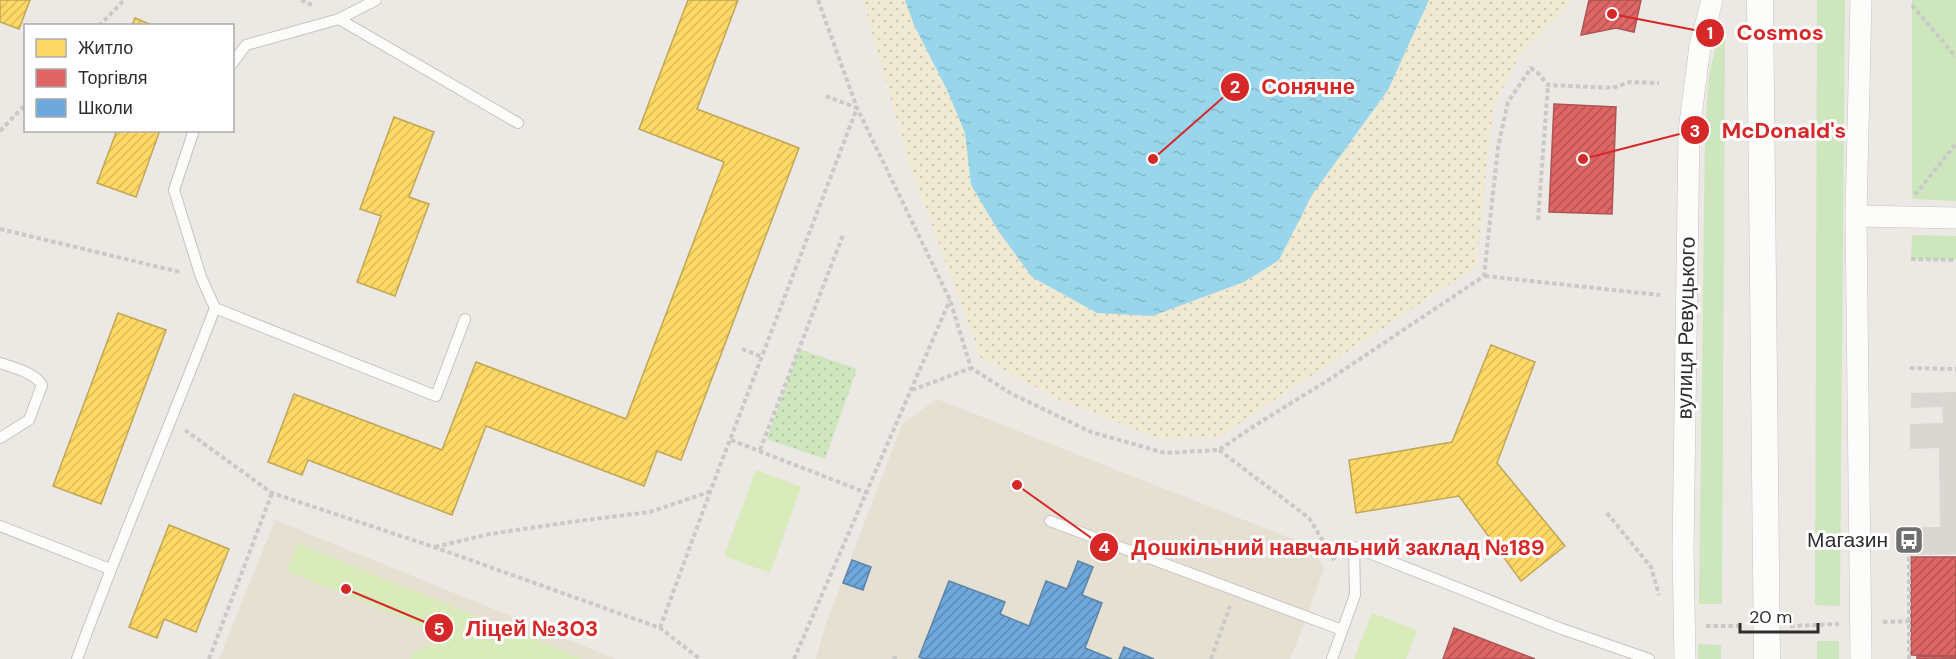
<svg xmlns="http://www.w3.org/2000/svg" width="1956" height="659" viewBox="0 0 1956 659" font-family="'DM Sans',sans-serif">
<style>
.education{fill:#e6e0d3}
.grass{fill:#cee6be}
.sand{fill:url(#sand-dots)}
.park{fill:url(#park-dots)}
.pitch{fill:#d9eabb}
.plaza{fill:#dad6d2}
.water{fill:url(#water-ripples)}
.homes{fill:url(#homes-hatch);stroke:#c0a655;stroke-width:1.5}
.shops{fill:url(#shops-hatch);stroke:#ab5555;stroke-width:1.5}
.schools{fill:url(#schools-hatch);stroke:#5c83a8;stroke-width:1.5}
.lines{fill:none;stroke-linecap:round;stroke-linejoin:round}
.service-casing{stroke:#c5c4c5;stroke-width:12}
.minor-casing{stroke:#c5c4c5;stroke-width:22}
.tertiary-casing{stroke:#c5c4c5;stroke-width:27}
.path{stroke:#c9c9c8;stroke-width:4;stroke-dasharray:4.5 3;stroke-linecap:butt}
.service{stroke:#fcfcfb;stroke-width:10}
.minor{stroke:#fcfcfb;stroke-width:21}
.tertiary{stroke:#fcfcfb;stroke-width:26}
.labels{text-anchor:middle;stroke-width:6;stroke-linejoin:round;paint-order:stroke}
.street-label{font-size:21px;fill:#2e2e2e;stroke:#fff}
.poi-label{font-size:21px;fill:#2e2e2e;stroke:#fff;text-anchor:end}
.leader{fill:none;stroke:#d62828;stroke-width:2}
.callout-dot{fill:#d62828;stroke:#fff;stroke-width:2}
.mark-label{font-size:18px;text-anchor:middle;font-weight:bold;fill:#fff}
.callout-label{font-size:22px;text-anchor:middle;font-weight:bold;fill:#d62828;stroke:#fff;stroke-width:6;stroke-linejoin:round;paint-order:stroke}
</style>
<defs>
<pattern id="sand-dots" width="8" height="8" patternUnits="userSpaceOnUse" patternTransform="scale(1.5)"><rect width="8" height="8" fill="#f0ead3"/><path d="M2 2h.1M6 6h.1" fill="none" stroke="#cec9b5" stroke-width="1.8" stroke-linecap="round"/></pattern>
<pattern id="park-dots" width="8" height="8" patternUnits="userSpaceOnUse" patternTransform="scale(1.5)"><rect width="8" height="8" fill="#cee6be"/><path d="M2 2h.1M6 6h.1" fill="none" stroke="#b1c6a4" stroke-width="1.8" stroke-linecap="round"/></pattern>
<pattern id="water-ripples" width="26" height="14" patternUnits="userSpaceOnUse" patternTransform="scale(1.5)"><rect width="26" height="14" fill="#99d6ec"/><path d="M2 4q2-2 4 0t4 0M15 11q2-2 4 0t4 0" fill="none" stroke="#84b8cb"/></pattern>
<pattern id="homes-hatch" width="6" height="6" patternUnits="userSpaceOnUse" patternTransform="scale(1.5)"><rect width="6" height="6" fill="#ffd966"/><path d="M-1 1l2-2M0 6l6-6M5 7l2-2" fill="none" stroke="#dbbb59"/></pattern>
<pattern id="shops-hatch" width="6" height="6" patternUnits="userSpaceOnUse" patternTransform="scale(1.5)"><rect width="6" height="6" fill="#e06666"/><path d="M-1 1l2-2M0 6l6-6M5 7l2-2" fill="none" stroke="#b65454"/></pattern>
<pattern id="schools-hatch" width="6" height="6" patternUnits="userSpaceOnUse" patternTransform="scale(1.5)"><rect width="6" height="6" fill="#6fa8dc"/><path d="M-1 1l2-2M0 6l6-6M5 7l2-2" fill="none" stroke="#5c89b3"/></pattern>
</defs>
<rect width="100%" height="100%" fill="#ece8e4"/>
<g class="education">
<path d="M937,399l373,147 14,22 -17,49 -17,42h-474l8,-30 78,-205z"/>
<path d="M275,520l341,139h-397z"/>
</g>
<g class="grass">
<path d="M1817,0h28l-5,606 -25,-1z"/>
<path d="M1912,0h44v201l-44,-2z"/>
<path d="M1725,28l-3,576h-23l6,-475 4,-53 10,-46z"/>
<path d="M1912,235l44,1v24l-45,-1z"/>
<rect x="1817" y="641" width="22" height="18"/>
<path d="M1698,644l23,1v14h-23z"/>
</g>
<path class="sand" d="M863,0h42l9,25 34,67 17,41 6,52 181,131 92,-34 35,-22 33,-65 76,-105 41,-90h144l-53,55 -27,52 -17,160 -259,171 -56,1 -101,-39 -79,-42 -73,-198z"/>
<path class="park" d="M799,349l58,20 -32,90 -58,-20z"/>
<g class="pitch">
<path d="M756,470l45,17 -31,86 -46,-17z"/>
<path d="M297,543l286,116h-172l5,-8 32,-14 -161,-66z"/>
<path d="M1372,613l45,17 -11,29h-52z"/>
</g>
<path class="plaza" d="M1956,392v162l-47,1v-28h31l-1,-79 -29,1v-25l33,-1 -1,-16 -31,1v-15z"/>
<path class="water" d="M905,0h524l-41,90 -76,105 -33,65 -35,22 -92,34 -55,-3 -65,-36 -33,-45 -28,-47 -6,-52 -17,-41 -34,-67z"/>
<g class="homes">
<path d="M0,0h30l-11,29 -19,-7z"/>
<path d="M688,0h50l-41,109 102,39 -118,312 -24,-9 -13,35 -158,-60 -34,89 -144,-55 -6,15 -34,-13 26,-68 148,56 34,-88 150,57 98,-257 -85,-33z"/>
<path d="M135,18l19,8h-22z"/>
<path d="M394,117l40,15 -25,65 20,7 -34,92 -38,-14 24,-66 -21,-7z"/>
<path d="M117,130h43l-24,67 -39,-14z"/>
<path d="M118,313l48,17 -65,174 -48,-18z"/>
<path d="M1491,345l44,17 -38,101 68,83 -44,35 -62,-85 -103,17 -7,-53 103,-18z"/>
<path d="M169,525l60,24 -33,83 -32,-13 -7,19 -28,-11z"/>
</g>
<g class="shops">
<path d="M1589,0h52l-7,32 -18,-4 -35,7z"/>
<path d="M1554,104l62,3 -4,107 -63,-2z"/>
<path d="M1911,557h45v99l-45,-1z"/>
<path d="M1454,628l81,31h-92z"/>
<path d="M1917,656l39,1v2h-39z"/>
</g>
<g class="schools">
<path d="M852,560l19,7 -8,23 -20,-7z"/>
<path d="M1078,561l15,6 -11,28 20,8 -17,45 27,11h-187l-6,-2 30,-76 56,21 -5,12 29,12 17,-45 21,8z"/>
<path d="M1124,647l30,12h-35z"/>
</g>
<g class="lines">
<g class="service-casing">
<g id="service">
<path d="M339,19l179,104"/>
<path d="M232,64l14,-19 93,-26 37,-19"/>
<path d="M215,308l221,88 29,-77"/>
<path d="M0,363c14,5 34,9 42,22l-13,35 -29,18"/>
<path d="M1050,521l292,109"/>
<path d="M0,526l110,43"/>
<path d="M77,659c43,-118 93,-233 138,-351l-14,-31 -27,-87 20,-60"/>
<path d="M1332,659l23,-64 -1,-48 208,82 87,30"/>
</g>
</g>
<g class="minor-casing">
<g id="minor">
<path d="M1856,216l100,2"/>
<path d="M1685,659l-2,-108 6,-420 11,-85 12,-46"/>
<path d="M1861,659l-5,-443 5,-216"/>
</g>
</g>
<g class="tertiary-casing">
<path id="tertiary" d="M1760,0l7,659"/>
</g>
<g class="path">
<path d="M301,0l13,6"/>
<path d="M818,0l39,108 93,192 21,68 41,26 79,38 74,21 54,-3 35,-24 76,-47 154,-103 14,-129 10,-45 23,-34 8,6 9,11 65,3 17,-6 29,1"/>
<path d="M1912,5l44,52"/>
<path d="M99,26l25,-26"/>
<path d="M0,131l26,-27"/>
<path d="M1915,195l41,-51"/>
<path d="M1538,220l10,-135"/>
<path d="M0,229l180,43"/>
<path d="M1911,259l45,1"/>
<path d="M1485,276l175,19"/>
<path d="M742,349l20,8"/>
<path d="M1910,368l46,1"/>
<path d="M912,390l59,-22"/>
<path d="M185,430l87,63 162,54 226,81 40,31"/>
<path d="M731,440l136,53"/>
<path d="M760,450l83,-215"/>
<path d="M1219,450l90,68 26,43"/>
<path d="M1607,513l44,54 8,28"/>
<path d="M435,547l55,-13 80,-12 80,-10 59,-20"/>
<path d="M1883,622l26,-1"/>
<path d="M1706,626h37"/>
<path d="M1790,626l49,-2"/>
<path d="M660,628l50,-136 147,-384 -34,-13"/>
<path d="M209,659l63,-166"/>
<path d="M794,659l156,-359"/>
<path d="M893,659l1,-1 4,1"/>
<path d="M1211,659l19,-53"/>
<path d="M1909,659v-104"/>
</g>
<use href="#service" class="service"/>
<use href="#minor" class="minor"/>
<use href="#tertiary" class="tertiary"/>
</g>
<defs>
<g id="bus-square" transform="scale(1.5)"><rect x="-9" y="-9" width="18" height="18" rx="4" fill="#706f6e" stroke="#fff"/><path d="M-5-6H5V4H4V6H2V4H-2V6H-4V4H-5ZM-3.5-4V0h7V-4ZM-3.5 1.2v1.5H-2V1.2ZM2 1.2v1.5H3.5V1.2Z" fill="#fff"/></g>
</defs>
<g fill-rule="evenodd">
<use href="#bus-square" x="1909" y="540"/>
</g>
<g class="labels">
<g class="street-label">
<text transform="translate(1686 328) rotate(-89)" y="7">вулиця Ревуцького</text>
</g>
<g class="poi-label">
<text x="1888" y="547">Магазин</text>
</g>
</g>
<path class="leader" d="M1612 14L1710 33M1153 159L1235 87M1583 159L1695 130M1017 485L1104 547M346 589L439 628"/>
<g class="callout-dot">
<circle cx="1612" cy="14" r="6"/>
<circle cx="1153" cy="159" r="6"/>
<circle cx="1583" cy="159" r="6"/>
<circle cx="1017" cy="485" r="6"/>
<circle cx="346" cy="589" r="6"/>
<circle cx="1710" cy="33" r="15"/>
<circle cx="1235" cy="87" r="15"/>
<circle cx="1695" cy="130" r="15"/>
<circle cx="1104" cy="547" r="15"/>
<circle cx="439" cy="628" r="15"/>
</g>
<g class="mark-label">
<text x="1710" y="39">1</text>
<text x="1235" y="93">2</text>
<text x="1695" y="137">3</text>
<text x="1104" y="553">4</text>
<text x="439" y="635">5</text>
</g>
<g class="callout-label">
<text x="1780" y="40">Cosmos</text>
<text x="1308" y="94">Сонячне</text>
<text x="1784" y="138">McDonald's</text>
<text x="1338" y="555">Дошкільний навчальний заклад №189</text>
<text x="532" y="636">Ліцей №303</text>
</g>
<rect x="24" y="24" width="210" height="108" fill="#ffffff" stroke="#ababab" stroke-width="1.5"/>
<rect x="36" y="39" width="30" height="18" fill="#ffd966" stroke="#ababab" stroke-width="1.5"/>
<text x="78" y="54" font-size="18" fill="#2e2e2e">Житло</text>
<rect x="36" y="69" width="30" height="18" fill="#e06666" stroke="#ababab" stroke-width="1.5"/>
<text x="78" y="84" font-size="18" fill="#2e2e2e">Торгівля</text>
<rect x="36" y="99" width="30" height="18" fill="#6fa8dc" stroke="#ababab" stroke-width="1.5"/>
<text x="78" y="114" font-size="18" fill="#2e2e2e">Школи</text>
<path d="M1740 623v9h78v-9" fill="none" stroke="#2e2e2e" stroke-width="3"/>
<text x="1749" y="623" font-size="18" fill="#2e2e2e" stroke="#ffffff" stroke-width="4.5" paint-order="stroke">20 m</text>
</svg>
